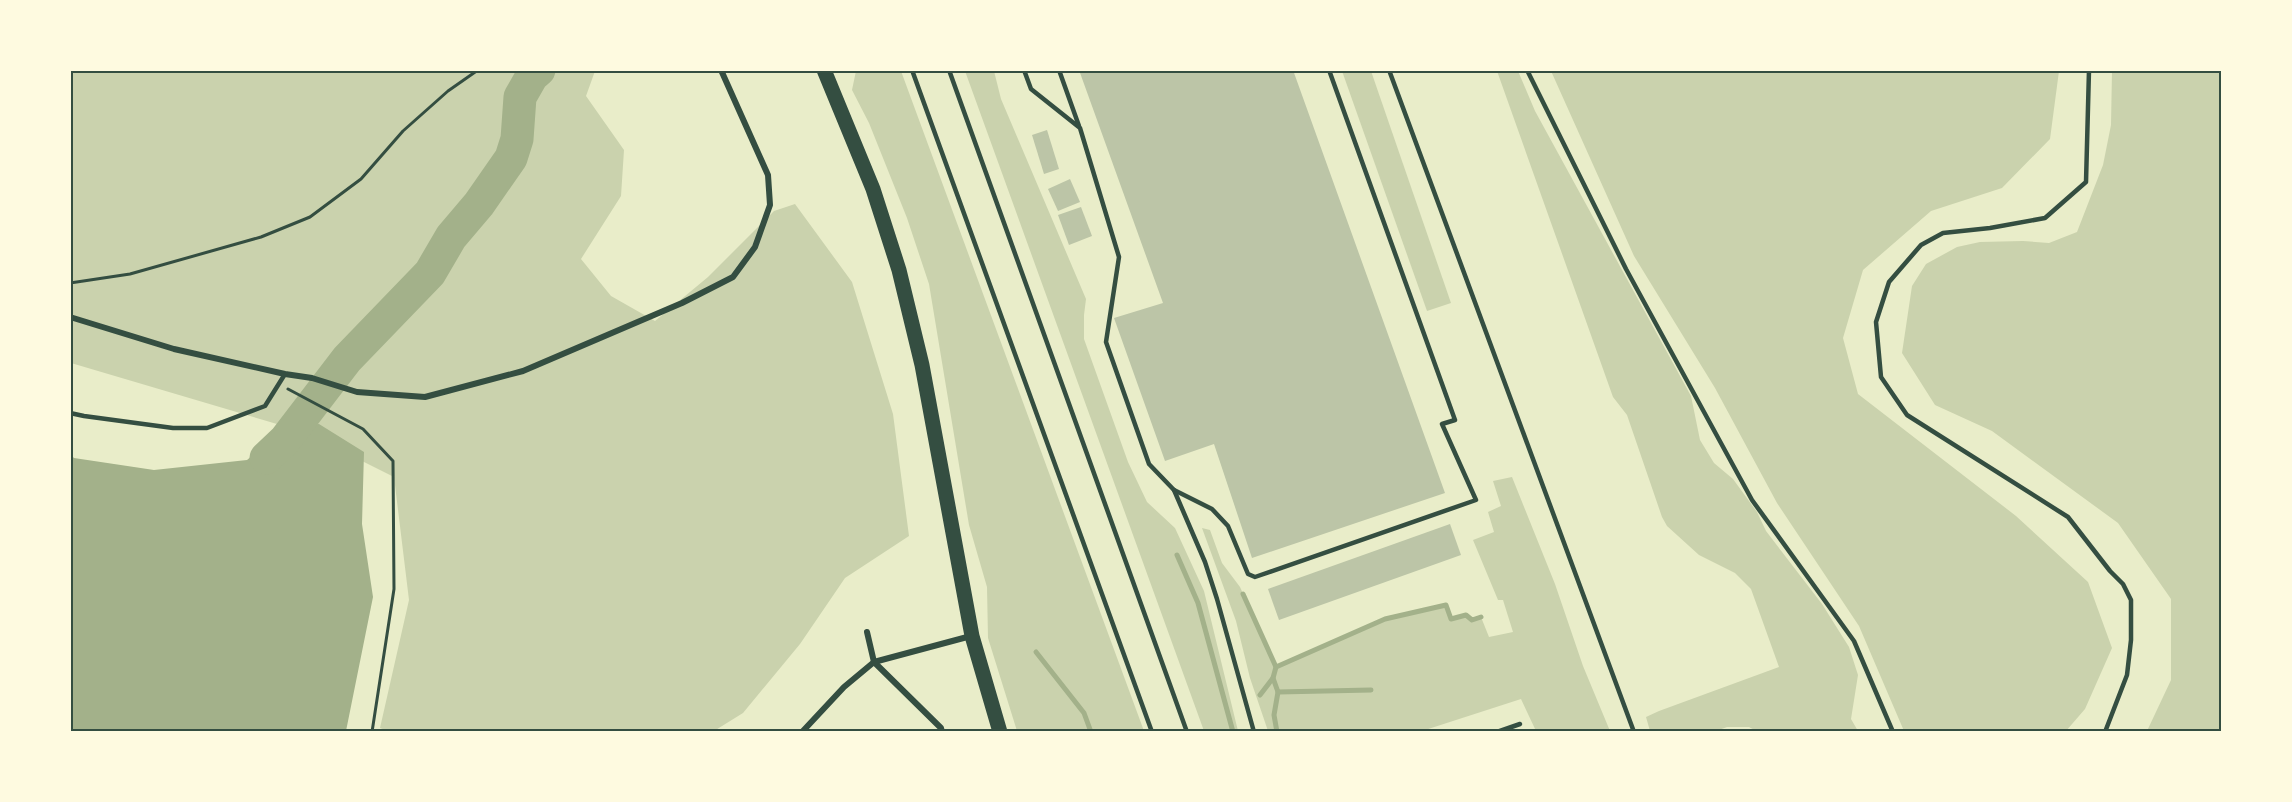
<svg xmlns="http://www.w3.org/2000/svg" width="2292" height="802" viewBox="0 0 2292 802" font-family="'Titillium Web',sans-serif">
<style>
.green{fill:#cad2ad}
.water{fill:#a3b18a}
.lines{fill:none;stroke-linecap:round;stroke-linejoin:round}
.stream{stroke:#a3b18a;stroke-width:5}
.river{stroke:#a3b18a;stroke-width:33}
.building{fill:#bcc5a7}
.path{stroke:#344e41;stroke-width:3}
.service{stroke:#344e41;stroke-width:4.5}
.minor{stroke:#344e41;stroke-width:6}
.trunk{stroke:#344e41;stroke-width:15}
.neatline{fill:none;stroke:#344e41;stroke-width:2}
</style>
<rect width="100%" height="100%" fill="#e9edc9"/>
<g class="green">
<path d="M70,71h525l-9,25 38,54 -3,46 -40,63 30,37 44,25 53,-44 66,-66 21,-7 57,78 41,132 16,122 -64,42 -45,66 -57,69 -29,18 -324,1 -10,-4 29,-128 -15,-123 -90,-45 -233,-69z"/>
<path d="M856,71h45l243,660h-127l-29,-93 -1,-51 -18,-62 -40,-241 -22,-66 -38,-95 -17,-33z"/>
<path d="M965,71h29l7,28 85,200 -2,16v24l44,123 19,40 28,26 29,63 34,140h-34z"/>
<path d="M1342,71h29l80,232 -24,8z"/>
<path d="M1497,71h21l17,40 156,285 9,44 14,23 19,16 24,33 9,19 56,73 27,43 9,28 -7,44 7,12 -100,1 -9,-5h-22l-11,4h-66l-4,-14 13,-6 120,-44 -28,-78 -16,-16 -36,-18 -32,-29 -5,-9 -35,-102 -14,-18z"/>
<path d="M1551,71h508l-9,68 -48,49 -71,23 -68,59 -20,68 15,56 158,122 72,66 24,66 -27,61 -19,22h-162l-45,-105 -82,-123 -62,-115 -81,-132z"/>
<path d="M2112,71h109v660h-74l24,-51v-81l-53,-76 -126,-92 -57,-26 -33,-52 10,-67 14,-22 31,-17 23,-5 43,-1 26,2 28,-11 26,-67 8,-40z"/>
<path d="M1512,477l43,107 28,82 27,65h-74l-15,-32 -99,32h-154l-18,-53 -14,-57 -34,-93 8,2 12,33 18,24 36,80 109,-48 61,-14 5,14 15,-4 6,5 9,-3 8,20 24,-5 -10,-32h-5l-25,-60 21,-8 -6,-20 13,-6 -8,-25z"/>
</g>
<path class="water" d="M319,424l45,28 -2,72 11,73 -27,134h-275v-276l3,3 80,12 93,-10 39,-33z"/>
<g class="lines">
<g class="stream">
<path d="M1177,555l21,48 35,129"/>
<path d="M1243,594l33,73"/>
<path d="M1036,652l48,61 7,19"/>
<path d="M1273,678l3,-11 109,-48 61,-14 5,14 15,-4 6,5 9,-3"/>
<path d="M1260,695l13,-17 5,14 93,-2"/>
<path d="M1277,732l-3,-17 4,-23"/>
</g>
<path class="river" d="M266,458l19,-18 62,-81 83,-86 21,-36 28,-33 32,-46 6,-19 3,-42 12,-21 7,-6"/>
</g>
<g class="building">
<path d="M1079,70h214l152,423 -193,65 -38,-114 -49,17 -51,-143 49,-15z"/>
<path d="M1047,130l12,39 -15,5 -12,-39z"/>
<path d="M1070,179l10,23 -22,9 -10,-22z"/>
<path d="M1081,207l11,29 -23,9 -11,-30z"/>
<path d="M1450,524l11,31 -182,65 -11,-31z"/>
</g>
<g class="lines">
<g class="path">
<path d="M70,283l60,-9 131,-37 49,-20 51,-38 42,-48 45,-40 30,-21"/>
<path d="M288,389l75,40 30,32 1,128 -22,143"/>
</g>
<g class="service">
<path d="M912,70l240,662"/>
<path d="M949,70l238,662"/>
<path d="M1024,70l7,19 49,39 39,129 -13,85 43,122 25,26 38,19 16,17 20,48 7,3 221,-77 -34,-76 13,-4 -126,-350"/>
<path d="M1059,70l20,56"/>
<path d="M1389,70l245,662"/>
<path d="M1527,70l99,199 126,231 102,141 39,91"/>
<path d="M2089,70l-3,112 -41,36 -55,10 -47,5 -22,12 -32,37 -13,40 5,55 26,38 161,102 42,54 13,13 8,16v40l-4,35 -22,57"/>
<path d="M70,413l14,3 89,12h34l58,-22 20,-32"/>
<path d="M1174,490l31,72 12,37 37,133"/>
<path d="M1497,732l23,-8"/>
</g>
<g class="minor">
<path d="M70,317l104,32 111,25 27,4 45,14 68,5 98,-26 159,-68 51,-26 22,-30 15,-42 -2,-30 -47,-105"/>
<path d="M867,632l7,30 67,66 1,4"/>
<path d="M802,732l42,-45 30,-25 97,-26"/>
</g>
<path class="trunk" d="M824,70l49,119 26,81 23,95 50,271 28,96"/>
</g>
<rect width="2292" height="802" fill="none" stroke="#fefae0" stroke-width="144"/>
<rect x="72" y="72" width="2148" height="658" class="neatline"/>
</svg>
